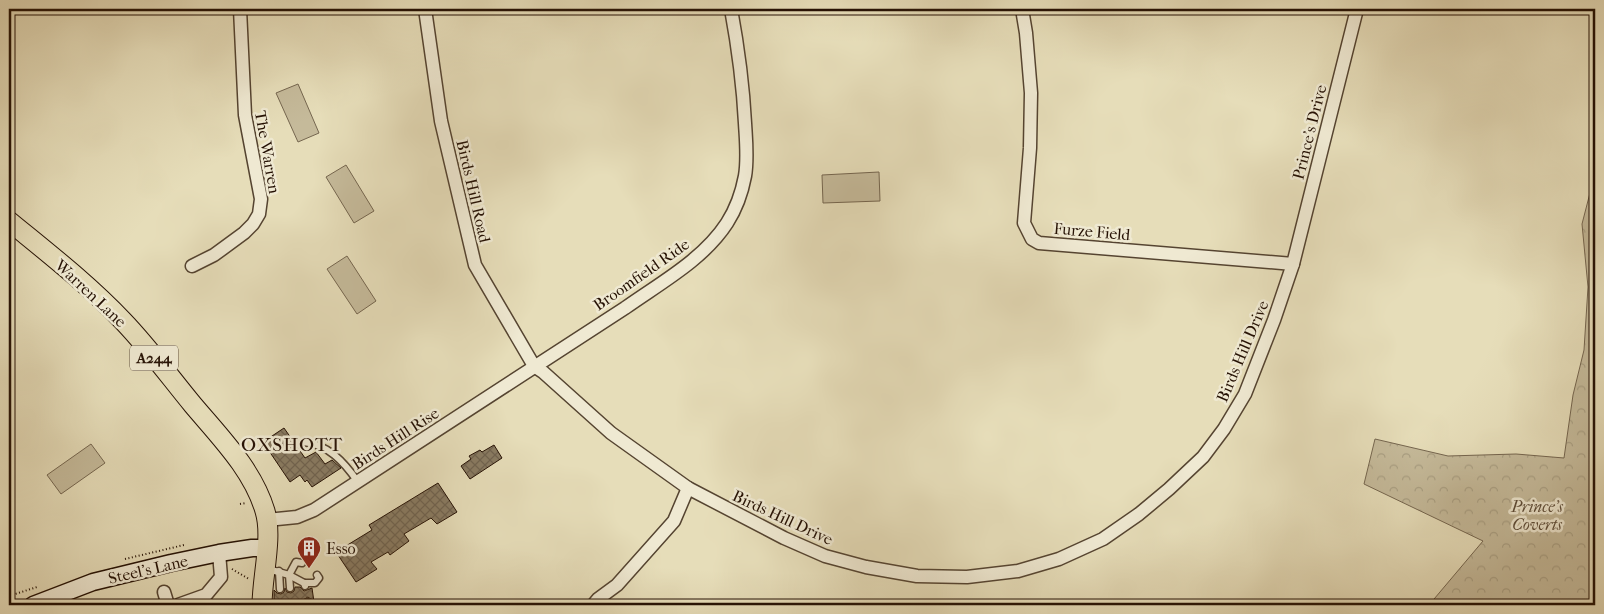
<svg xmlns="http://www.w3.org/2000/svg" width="1604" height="614" viewBox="0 0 1604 614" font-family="'IM FELL French Canon',serif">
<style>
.grass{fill:#c5ba9a;stroke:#75664f}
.forest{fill:url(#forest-crowns);stroke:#75664f}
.building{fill:url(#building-cross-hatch);stroke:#251104}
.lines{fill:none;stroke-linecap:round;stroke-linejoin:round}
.lane-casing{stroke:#554431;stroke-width:9}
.street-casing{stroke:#554431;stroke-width:15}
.secondary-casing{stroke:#251104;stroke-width:19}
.primary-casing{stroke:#251104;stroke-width:21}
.path{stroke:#251104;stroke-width:2;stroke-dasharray:1 2.5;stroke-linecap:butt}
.lane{stroke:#efe9d2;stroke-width:6}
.street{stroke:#efe9d2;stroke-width:12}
.secondary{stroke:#efe9d2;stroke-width:16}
.primary{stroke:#e6ddb9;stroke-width:19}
.labels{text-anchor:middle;stroke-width:5;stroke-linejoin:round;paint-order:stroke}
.shield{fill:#efe9d2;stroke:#625242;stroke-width:1}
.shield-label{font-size:15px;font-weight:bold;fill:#251104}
.street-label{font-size:16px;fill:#251104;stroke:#efe9d2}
.park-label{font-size:16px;font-style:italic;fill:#5d4c38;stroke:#efe9d2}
.poi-label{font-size:16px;fill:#251104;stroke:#efe9d2;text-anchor:start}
.quarter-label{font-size:19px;letter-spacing:1px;fill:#251104;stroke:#efe9d2}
</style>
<defs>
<pattern id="forest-crowns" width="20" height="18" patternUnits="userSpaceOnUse" patternTransform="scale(1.25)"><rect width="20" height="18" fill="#c5ba9a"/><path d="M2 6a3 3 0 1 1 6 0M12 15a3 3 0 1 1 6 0" fill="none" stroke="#a99f83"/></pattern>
<pattern id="building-cross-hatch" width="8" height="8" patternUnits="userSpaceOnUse" patternTransform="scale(1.25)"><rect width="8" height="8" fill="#897b62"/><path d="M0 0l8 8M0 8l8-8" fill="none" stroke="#70634f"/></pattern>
</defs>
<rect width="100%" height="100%" fill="#e6ddb9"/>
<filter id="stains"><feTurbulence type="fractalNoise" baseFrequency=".004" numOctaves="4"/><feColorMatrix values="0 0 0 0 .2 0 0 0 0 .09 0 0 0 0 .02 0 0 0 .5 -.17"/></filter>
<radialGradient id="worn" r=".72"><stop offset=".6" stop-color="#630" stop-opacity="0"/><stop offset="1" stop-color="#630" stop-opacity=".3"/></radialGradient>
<g class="grass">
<path d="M298,84l21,49 -21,9 -22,-49z"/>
<path d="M346,165l28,46 -20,12 -28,-46z"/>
<path d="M879,172l1,29 -57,2 -1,-28z"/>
<path d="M347,256l29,45 -19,13 -30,-45z"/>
<path d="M91,444l14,19 -44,31 -14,-19z"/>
</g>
<path class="forest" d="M1595,181v424h-166l54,-64 -119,-57 11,-45 73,17 68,-2 48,4 9,-63 11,-45 4,-63 -6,-63 9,-35z"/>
<g class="building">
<path d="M284,428l21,30 11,-6 9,12 7,-4 9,8 -29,19 -5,-7 -2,2 -5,-7 -10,7 -27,-40z"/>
<path d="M494,445l8,13 -32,21 -9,-13 10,-7 -2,-3 11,-6 2,2z"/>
<path d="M438,483l19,29 -20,12 -6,-6 -27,16 5,7 -19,14 -2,-3 -17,10 6,7 -21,13 -20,-30 36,-22 -3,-5z"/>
<path d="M295,587h5l4,4 8,-3 2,14 -6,-5 -5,3v5h-29v-15l3,3 4,1 3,-2 1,-4 2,4 4,1 3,-2z"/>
</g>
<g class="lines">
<g class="lane-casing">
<g id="lane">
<path d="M303,442c25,2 41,20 55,40"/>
<path d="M302,563l-6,-1 -7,13 15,8 1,3"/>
<path d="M268,569l21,6 1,13"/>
<path d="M279,571l1,18"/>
<path d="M304,583h11l4,-5 -2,-3"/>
<path d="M308,602v3"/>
</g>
</g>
<g class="street-casing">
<g id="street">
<path d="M425,9l16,112 34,144 59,101 9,6 68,61 77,55 96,50 41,18 41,11 51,9 50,1 51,-6 41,-12 44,-20 36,-25 30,-25 34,-32 21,-28 21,-35 29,-74 19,-56 64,-255"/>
<path d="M1022,9l4,24 5,60 -1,55 -6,75 8,16 7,4 254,21"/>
<path d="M192,266l22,-11 30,-22 9,-9 6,-10 2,-15 -16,-84 -5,-106"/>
<path d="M267,520l30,-3 17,-7 311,-202c35,-25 78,-48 102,-85 9,-14 15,-31 18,-47 3,-17 1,-36 0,-53 -2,-39 -7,-76 -14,-114"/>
<path d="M164,592l4,13"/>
<path d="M178,605l28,-10 15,-18 -2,-24"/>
<path d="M593,605l5,-6 19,-14 57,-64 14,-33"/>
</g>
</g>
<g class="secondary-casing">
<path id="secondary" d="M33,605l60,-23 78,-19 48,-10 33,-5h15"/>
</g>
<g class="primary-casing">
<path id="primary" d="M9,221c39,32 79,63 114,100 25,26 47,56 70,84 27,32 60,65 72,106 8,26 -3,66 -3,94"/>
</g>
<g class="path">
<path d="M240,504l6,-1"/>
<path d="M125,559l59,-14 2,1"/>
<path d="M232,569l17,10"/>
<path d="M9,596l28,-9"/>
</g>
<use href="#lane" class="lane"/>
<use href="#street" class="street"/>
<use href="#secondary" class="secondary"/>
<use href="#primary" class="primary"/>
</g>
<defs>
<g id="building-pin" transform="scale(1.25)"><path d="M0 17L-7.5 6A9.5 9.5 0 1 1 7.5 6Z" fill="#8f2418" stroke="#efe9d2"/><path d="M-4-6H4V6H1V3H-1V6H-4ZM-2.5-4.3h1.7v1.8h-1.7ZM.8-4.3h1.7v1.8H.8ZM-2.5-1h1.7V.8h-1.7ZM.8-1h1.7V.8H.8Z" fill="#fff"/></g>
</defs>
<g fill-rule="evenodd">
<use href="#building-pin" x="309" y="548"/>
</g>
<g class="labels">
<rect class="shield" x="130" y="345.5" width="48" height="25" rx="4"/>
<g class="shield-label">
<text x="154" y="363">A244</text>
</g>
<g class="street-label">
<text transform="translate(1309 132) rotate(-76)" y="6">Prince's Drive</text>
<text transform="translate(268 152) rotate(80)" y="6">The Warren</text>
<text transform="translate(474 191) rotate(77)" y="6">Birds Hill Road</text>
<text transform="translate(1092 231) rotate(5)" y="6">Furze Field</text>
<text transform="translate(641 274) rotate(-35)" y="6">Broomfield Ride</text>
<text transform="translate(91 293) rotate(43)" y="6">Warren Lane</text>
<text transform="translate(1242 351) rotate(-67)" y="6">Birds Hill Drive</text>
<text transform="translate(395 438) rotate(-33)" y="6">Birds Hill Rise</text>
<text transform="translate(783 517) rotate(25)" y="6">Birds Hill Drive</text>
<text transform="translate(148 569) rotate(-13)" y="6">Steel's Lane</text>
</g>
<g class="park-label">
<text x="1537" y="512">Prince's<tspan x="1537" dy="18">Coverts</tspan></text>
</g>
<g class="poi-label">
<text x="326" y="554">Esso</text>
</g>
<g class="quarter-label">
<text x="292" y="451">OXSHOTT</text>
</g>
</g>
<rect width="1604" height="614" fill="none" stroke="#e6ddb9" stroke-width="30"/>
<rect x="10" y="10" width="1584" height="594" fill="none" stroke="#251104" stroke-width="2.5"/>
<rect x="15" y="15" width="1574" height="584" fill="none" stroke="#251104"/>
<rect width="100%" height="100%" filter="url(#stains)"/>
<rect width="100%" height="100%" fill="url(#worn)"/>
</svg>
